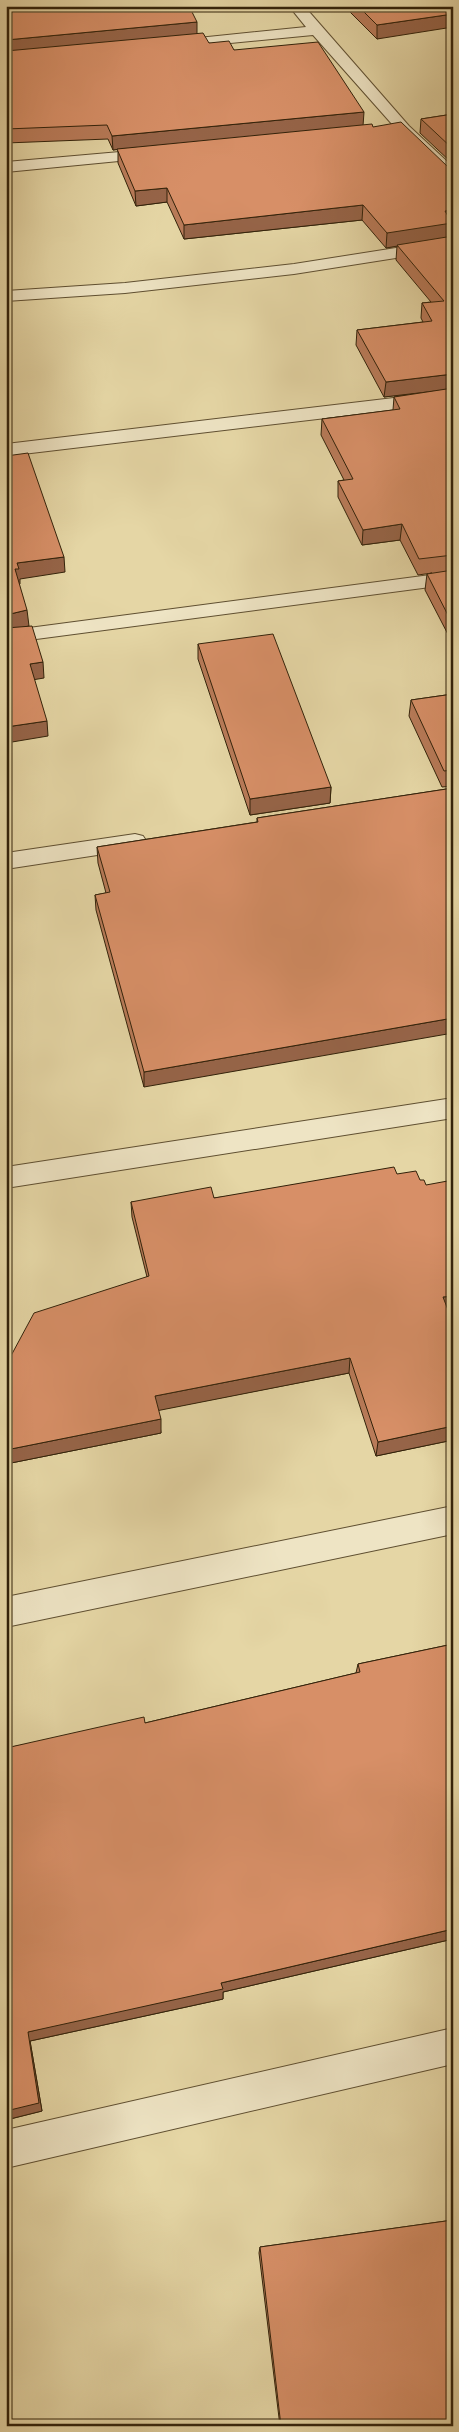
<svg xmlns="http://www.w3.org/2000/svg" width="459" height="2432" viewBox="0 0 459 2432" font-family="'IM FELL English',serif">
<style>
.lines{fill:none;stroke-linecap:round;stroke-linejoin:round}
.minor-casing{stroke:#5f4f31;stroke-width:2}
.minor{fill:#eee4c4;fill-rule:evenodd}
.wall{fill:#b97b59;stroke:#32220a}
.shaded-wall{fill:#966448;stroke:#32220a}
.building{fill:#d78f67;stroke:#32220a}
</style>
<rect width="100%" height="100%" fill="#e5d6a5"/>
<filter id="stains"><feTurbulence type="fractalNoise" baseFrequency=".004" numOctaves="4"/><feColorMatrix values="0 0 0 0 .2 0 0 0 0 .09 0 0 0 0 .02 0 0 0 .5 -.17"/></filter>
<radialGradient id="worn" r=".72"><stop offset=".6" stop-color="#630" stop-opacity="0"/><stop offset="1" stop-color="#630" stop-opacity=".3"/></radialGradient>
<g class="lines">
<g class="minor-casing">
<g id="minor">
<path d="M289,6h15l105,120 44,41v14l-6,-2 -48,-47 -86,-97 -144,14 -7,-4 7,-4 137,-14z"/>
<path d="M154,149l6,2 2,3 -2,3 -154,15v-10z"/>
<path d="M453,239v10l-159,25 -169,19 -119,8v-10l119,-8 169,-19z"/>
<path d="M453,391v12l-447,53v-12z"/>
<path d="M453,572v12l-447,59v-12z"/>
<path d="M135,834l8,2 4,6 -4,6 -137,21v-16z"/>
<path d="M453,1098v20l-447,70v-21z"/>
<path d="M453,1506v28l-447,93v-30z"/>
<path d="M453,2028v36l-447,104v-38z"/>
</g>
</g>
<use href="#minor" class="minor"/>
</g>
<g class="wall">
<path d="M6,6l191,28 12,9 25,7 129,75 89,100 -1,12 2,-1v408l-28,-54 2,-16 5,-1 -14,2 -18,-35 -38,5 -24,-48v-16l6,-1 -23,-45 1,-16 71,-9 1,-13 22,-4 -32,4 -28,-52 1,-15 66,-8 -2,-4 1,-15 9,-1 -35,-42 1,-14 -11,2 -24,-28 -178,19 -17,-37 -31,4 -18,-43v-14l-5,1 -5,-11 -102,4z"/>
<path d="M344,6h109l-76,33z"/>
<path d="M453,114v50l-33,-31 1,-14z"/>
<path d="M198,644l133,143 -1,16 -80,12 -52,-156z"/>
<path d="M453,694v92l-11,1 -33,-71 2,-16z"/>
<path d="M453,788l-309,299 -48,-177 -1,-15 11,-2 -8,-30 -1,-16 160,-25v-4z"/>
<path d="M397,1174l56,149v117l-77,16 -27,-83 -191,37 3,23 -155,31v-99l141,-88 -15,-60 -1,-15 83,-4z"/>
<path d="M453,1644v295l-230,53v7l-193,42 12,70 -36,9v-372l139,-25 211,-50 2,-9z"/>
<path d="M453,2220v206h-173l-21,-173 1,-6z"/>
</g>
<g class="shaded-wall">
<path d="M453,14v13l-76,12v-14z"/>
<path d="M197,22v14l-191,18v-14z"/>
<path d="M364,112l-1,14 -250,24 -1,-14z"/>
<path d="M167,188v14l-31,4 -1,-15z"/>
<path d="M363,205l-1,15 -178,19v-14z"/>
<path d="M453,210v15h-1l-1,12 -65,11 1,-15 58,-22z"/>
<path d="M453,374v15l-69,8 2,-15z"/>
<path d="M402,524l-2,16 -38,5 1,-15z"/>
<path d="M64,557l1,15 -45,7v5l-3,1 -2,-16 2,-6z"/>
<path d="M27,610l2,16 -23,5v-16z"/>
<path d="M43,662l1,16 -12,2 -2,-16z"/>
<path d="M47,721l1,15 -42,7v-16z"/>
<path d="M331,787l-1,16 -80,12v-16z"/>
<path d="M453,1018v15l-309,54v-15z"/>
<path d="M453,1296v14l-12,2 2,-15z"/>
<path d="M350,1358l-1,15 -193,38 -1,-15z"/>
<path d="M161,1419v14l-155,31v-14z"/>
<path d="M453,1426v14l-77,16 2,-14z"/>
<path d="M453,1929v10l-230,53v7l-193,42 12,70 -36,9v-9l22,-79 193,-49z"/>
</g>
<g class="building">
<path d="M6,6h183l8,16 -191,18z"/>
<path d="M358,6h95v8l-76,11z"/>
<path d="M203,33l6,10 20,-2 5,9 84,-8 46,70 -252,24 -5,-11 -101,4v-78z"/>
<path d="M453,114v35l-32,-30z"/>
<path d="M401,122l46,44 6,2v42l-8,1 7,12 -65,10 -24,-28 -179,20 -17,-37 -32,3 -18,-42 255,-25 1,3z"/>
<path d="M453,236v138l-67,8 -29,-52 75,-9 -10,-18 22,-2 -47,-56z"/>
<path d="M453,388v167l-34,4 -17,-35 -39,6 -25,-49 15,-2 -31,-60 78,-10 -6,-12z"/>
<path d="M28,453l36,104 -47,6 2,6h-4l12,41 -21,5v-159z"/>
<path d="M453,570v55l-26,-51z"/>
<path d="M32,626l11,36 -13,2 17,57 -41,6v-99z"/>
<path d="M273,634l58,153 -81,12 -52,-155z"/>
<path d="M453,694v76l-9,1 -33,-71z"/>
<path d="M453,788v230l-309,54 -49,-177 15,-3 -13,-45 161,-25 -1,-4z"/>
<path d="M394,1167l3,7 19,-3 4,9h4l2,5 27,-5v116l-10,1 10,26v103l-75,16 -28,-84 -195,38 6,23 -155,31v-85l28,-52 115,-37 -18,-74 80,-15 3,11z"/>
<path d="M453,1644v285l-232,54 2,6 -195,43 11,71 -33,8v-363l138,-31 1,6 215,-51 -2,-8z"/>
<path d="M453,2220v167l-1,1 1,3v35h-172l-21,-179z"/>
</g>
<rect width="459" height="2432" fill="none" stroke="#e5d6a5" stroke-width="25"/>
<rect x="8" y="8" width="444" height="2417" fill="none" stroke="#32220a" stroke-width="2.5"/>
<rect x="12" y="12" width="434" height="2407" fill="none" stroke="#32220a"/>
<rect width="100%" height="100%" filter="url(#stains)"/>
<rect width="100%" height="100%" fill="url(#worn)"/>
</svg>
